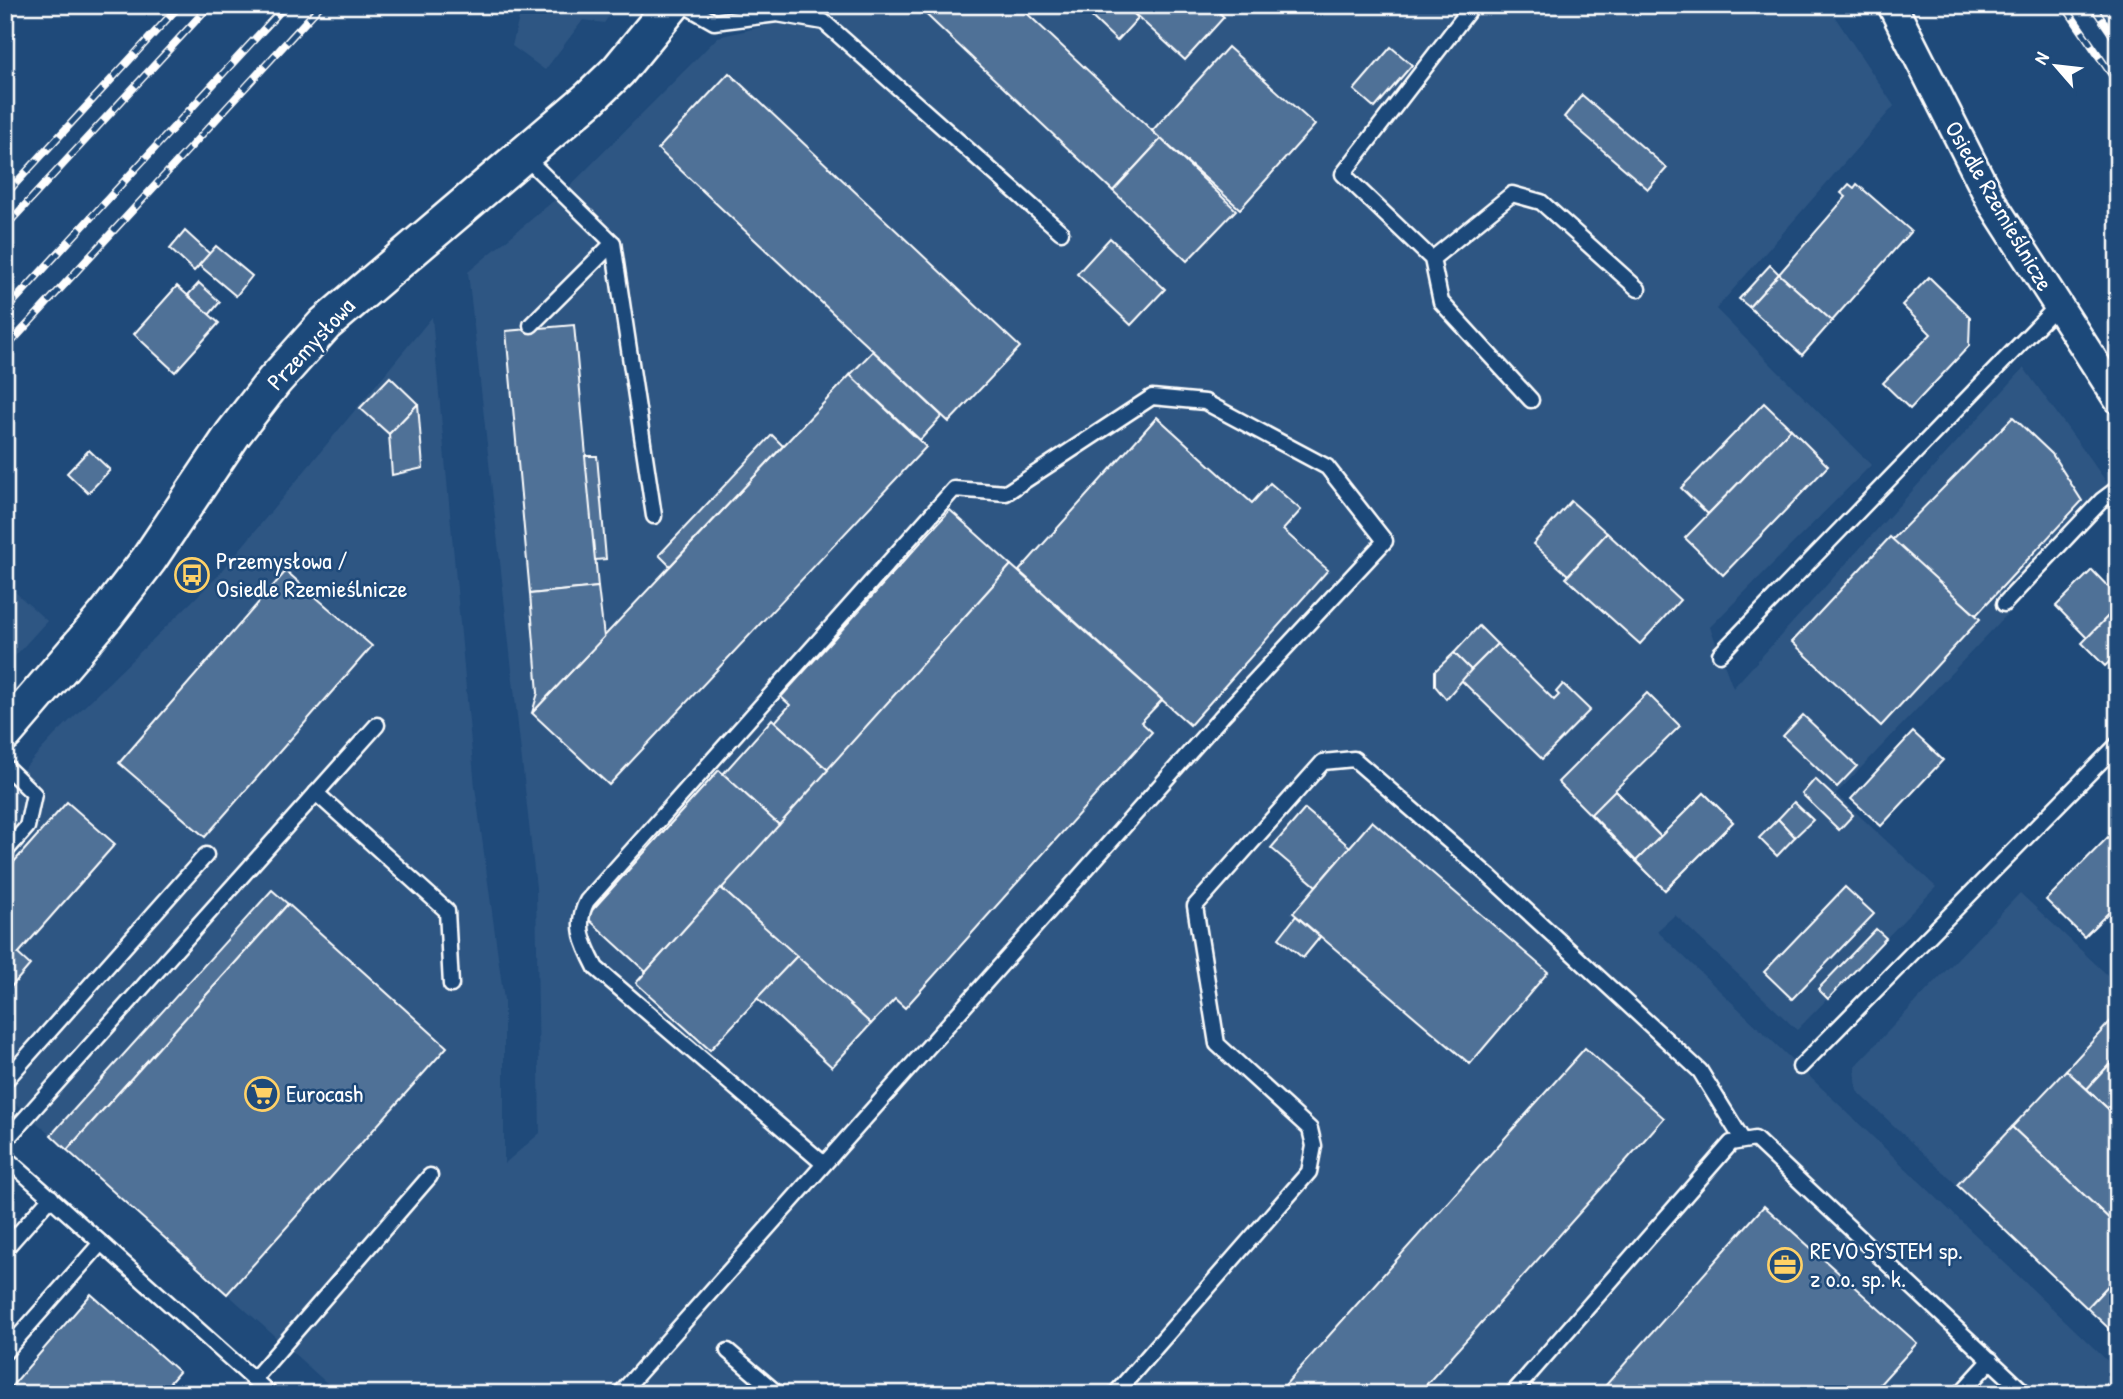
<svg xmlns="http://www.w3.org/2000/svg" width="2123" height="1399" viewBox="0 0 2123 1399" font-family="'Patrick Hand',sans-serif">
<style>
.built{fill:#2e5683}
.building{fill:#507197;stroke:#fff;stroke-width:2}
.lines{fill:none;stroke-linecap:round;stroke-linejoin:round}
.service-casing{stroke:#fff;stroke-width:19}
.minor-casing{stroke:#fff;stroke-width:33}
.tertiary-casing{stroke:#fff;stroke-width:40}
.service{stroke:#1f4a7a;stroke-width:14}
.minor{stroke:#1f4a7a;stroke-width:28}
.tertiary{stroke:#1f4a7a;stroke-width:35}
.rail-casing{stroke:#fff;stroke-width:8}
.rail{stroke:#1f4a7a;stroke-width:5;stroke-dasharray:16;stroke-linecap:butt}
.labels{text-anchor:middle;stroke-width:5;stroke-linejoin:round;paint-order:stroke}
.street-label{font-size:24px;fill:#fff;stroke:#1f4a7a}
.poi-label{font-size:24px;fill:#fff;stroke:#1f4a7a;text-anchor:start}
</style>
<rect width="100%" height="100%" fill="#1f4a7a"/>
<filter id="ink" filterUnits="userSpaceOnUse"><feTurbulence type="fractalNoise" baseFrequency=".0143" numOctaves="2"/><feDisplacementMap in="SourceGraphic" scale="14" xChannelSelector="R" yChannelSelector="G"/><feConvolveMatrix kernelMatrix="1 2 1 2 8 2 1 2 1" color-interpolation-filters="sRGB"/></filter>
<g filter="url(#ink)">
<g class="built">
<path d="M522,5h95l-13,18 -21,-3 -38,50 -33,-24z"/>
<path d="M757,5h1070l67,101 -178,203 155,156 -161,162 23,61 291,-320 94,130 -282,296 100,93 -139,143 -122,-115 -18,16 461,440v23h-1779l-334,-300v-305l51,-55 161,-157 215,-260 43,470 29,213v164l36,-31 -4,-245 -68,-616 95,-79 155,-156 47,-11z"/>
<path d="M5,583l42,38 -42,46z"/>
<path d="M2020,893l98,92v352l-261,-246 -2,-25z"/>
</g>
<g class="building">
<path d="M916,5h102l143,134 -48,52z"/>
<path d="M1083,5h42l13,13 -21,23 -36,-34z"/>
<path d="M1125,5h86l13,12 -39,43z"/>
<path d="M1228,47l87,78 -75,84 -88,-78z"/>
<path d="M1391,47l21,18 -37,43 -21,-18z"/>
<path d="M729,73l291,274 -71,75 -291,-273z"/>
<path d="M1582,95l85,73 -19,21 -84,-72z"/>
<path d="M1161,139l75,71 -49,51 -74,-70z"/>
<path d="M1849,184l5,4 3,-4 54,47 -79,90 -53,-47 67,-77 -5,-4z"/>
<path d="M185,231l25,23 -16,17 -24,-22z"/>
<path d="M1110,238l55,51 -34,36 -54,-51z"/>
<path d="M216,246l36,30 -16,20 -37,-31z"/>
<path d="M1770,265l9,9 -30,33 -10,-8z"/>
<path d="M1779,274l53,47 -30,34 -53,-48z"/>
<path d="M1929,277l41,40 -1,29 -59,63 -27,-26 48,-49 -29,-29z"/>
<path d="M199,283l21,19 -11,13 -21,-20z"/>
<path d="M177,286l42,37 -44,49 -41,-38z"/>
<path d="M574,325l24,262 -68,7 -24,-263z"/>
<path d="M873,351l69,65 -22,24 -70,-65z"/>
<path d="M850,375l76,72 -317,338 -77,-72z"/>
<path d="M390,377l28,27 -29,30 -29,-26z"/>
<path d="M1764,403l27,26 -83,85 -27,-26z"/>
<path d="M418,404l5,64 -31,7 -3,-41z"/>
<path d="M1157,417l95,86 18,-20 31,27 -18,20 45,40 -138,155 -171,-154z"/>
<path d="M2013,417l39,37 30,47 -106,114 -84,-75z"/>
<path d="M1791,429l37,37 -105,109 -38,-37z"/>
<path d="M772,435l11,11 -113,120 -11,-11z"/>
<path d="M89,450l21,20 -22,23 -21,-20z"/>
<path d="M585,456h12l9,103 -11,1z"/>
<path d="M1571,501l36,32 -39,42 -35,-31z"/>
<path d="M950,510l61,55 -183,205 -53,-48 15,-17 -9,-8z"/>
<path d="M1607,533l73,67 -40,44 -74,-66z"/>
<path d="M1890,537l90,82 -99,107 -89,-84z"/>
<path d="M1011,565l151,135 -21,22 11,10 -247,276 -10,-9 -24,25 -150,-136z"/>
<path d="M2092,570l26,27v9l-31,32 -31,-32z"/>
<path d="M286,571l86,75 -167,191 -86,-74z"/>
<path d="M598,587l6,50 -72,76 6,-20 -8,-99z"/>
<path d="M2118,606v47l-13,13 -23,-23z"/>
<path d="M1479,626l18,18 -26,26 -17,-17z"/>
<path d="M1497,644l57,56 5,-5 -3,-3 7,-8 27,26 -48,49 -81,-79z"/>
<path d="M1454,653l17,17 -25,29 -11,-13v-15z"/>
<path d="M1647,693l33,33 -65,64 46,47 43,-44 29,29 -68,68 -107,-108z"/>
<path d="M1803,715l54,51 -20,21 -54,-51z"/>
<path d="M772,719l56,51 -49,55 -56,-51z"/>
<path d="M1913,732l30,28 -62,66 -30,-27z"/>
<path d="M719,770l60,55 -133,147 -60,-55z"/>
<path d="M1815,779l38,36 -14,15 -37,-36z"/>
<path d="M1615,790l46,47 -25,24 -45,-47z"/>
<path d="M1704,793l29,29 -68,68 -29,-29z"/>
<path d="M67,802l48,42 -97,110 12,11 -25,29v-122z"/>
<path d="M1794,802l19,18 -18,17 -17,-18z"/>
<path d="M1305,809l45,38 -34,39 -45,-38z"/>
<path d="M1778,819l17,18 -18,19 -18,-18z"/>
<path d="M1372,821l176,151 -78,92 -177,-151z"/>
<path d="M2118,827v76l-34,34 -38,-37z"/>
<path d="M1845,887l29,27 -82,85 -28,-27z"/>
<path d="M721,888l76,68 -87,94 -74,-67z"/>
<path d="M272,890l16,14 -221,246 -16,-15z"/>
<path d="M288,904l159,143 -220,247 -160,-144z"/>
<path d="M1296,916l24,21 -17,21 -24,-20z"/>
<path d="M1876,929l10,9 -58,61 -10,-10z"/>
<path d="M797,956l74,68 -39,43 -75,-69z"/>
<path d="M2118,1013v42l-31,34 -21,-19z"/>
<path d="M1585,1048l79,70 -246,276h-141z"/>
<path d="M2118,1055v63l-31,-29z"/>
<path d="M2066,1070l52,48v109l-106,-100z"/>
<path d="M2012,1127l106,100v48l-31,33 -130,-123z"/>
<path d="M1764,1206l153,137 -46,51h-273z"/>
<path d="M2118,1275v62l-31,-29z"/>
<path d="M91,1294l88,78 -19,22h-155z"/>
</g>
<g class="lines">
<g class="service-casing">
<g id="service">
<path d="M684,5l30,17 63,-8 47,8 237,210"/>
<path d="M1473,5l-130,169 89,85 9,43 90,98"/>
<path d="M524,156l89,87 41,273"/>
<path d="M1432,259l80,-65 29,8 97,87"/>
<path d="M531,325l82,-82"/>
<path d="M2004,604l98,-104 16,-12"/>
<path d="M1720,654l336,-347"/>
<path d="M5,766l29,28 -7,33 -22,25"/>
<path d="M316,793l131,118 4,74"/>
<path d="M1800,1067l318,-323"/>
<path d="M5,1081l201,-226"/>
<path d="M5,1141l372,-416"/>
<path d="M5,1157l265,237"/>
<path d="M5,1249l46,-52"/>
<path d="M728,1351l50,43"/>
<path d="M5,1352l96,-109"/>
<path d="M254,1379l176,-203"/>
<path d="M620,1394l602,-678 163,-175 -58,-74 -122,-65 -53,-5 -146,96 -52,-4 -367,412c-13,24 -3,44 9,67l228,196"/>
<path d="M1115,1394l194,-222 5,-26 -4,-17 -93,-85 -22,-138 128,-144 31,-3 135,117 211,195 42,68"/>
<path d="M1512,1394l219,-251 24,-4 271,255"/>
<path d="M1960,1394l31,-34"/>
<path d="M2110,1394l8,-9"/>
</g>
</g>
<g class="minor-casing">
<path id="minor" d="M1892,5l99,196 127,198"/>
</g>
<g class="tertiary-casing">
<path id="tertiary" d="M5,733l101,-118 43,-56 84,-125 41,-53 51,-57 265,-226 28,-27 54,-66"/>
</g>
<use href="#service" class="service"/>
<use href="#minor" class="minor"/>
<use href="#tertiary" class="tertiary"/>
<g class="rail-casing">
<g id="rail">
<path d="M2064,5l54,79"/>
<path d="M2092,5l26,38"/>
<path d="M5,195l175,-190"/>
<path d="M5,227l205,-222"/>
<path d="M5,311l281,-306"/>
<path d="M5,349l316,-344"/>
</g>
</g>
<use href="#rail" class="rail"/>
</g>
</g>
<defs>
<g id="bus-ring" transform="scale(1.75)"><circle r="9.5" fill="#1f4a7a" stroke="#ffd166" stroke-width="1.5"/><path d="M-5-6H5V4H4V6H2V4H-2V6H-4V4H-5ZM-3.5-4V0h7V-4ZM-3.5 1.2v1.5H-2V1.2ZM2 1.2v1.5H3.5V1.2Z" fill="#ffd166"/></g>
<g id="supermarket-ring" transform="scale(1.75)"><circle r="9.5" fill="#1f4a7a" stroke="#ffd166" stroke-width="1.5"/><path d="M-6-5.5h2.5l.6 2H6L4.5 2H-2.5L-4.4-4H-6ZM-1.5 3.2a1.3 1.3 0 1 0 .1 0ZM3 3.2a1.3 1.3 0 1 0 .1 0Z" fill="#ffd166"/></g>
<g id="office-ring" transform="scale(1.75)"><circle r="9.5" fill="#1f4a7a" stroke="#ffd166" stroke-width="1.5"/><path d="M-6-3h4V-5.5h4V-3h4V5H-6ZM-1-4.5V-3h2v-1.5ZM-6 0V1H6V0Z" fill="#ffd166"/></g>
</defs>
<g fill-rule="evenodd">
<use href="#bus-ring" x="192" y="575"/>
<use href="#supermarket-ring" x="262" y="1094"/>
<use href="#office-ring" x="1785" y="1265"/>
</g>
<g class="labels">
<g class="street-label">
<text transform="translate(1999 206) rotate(60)" y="8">Osiedle Rzemieślnicze</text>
<text transform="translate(311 344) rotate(-47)" y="8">Przemysłowa</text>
</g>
<g class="poi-label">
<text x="216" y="569">Przemysłowa /<tspan x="216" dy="28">Osiedle Rzemieślnicze</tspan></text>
<text x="286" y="1102">Eurocash</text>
<text x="1810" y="1259">REVO SYSTEM sp.<tspan x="1810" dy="28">z o.o. sp. k.</tspan></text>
</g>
</g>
<rect width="2123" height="1399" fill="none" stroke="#1f4a7a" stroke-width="28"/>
<rect x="14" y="14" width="2095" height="1371" fill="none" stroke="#fff" stroke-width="2.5" filter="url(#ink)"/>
<g transform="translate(2056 66) rotate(298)" stroke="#1f4a7a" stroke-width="5" paint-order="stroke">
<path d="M0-5L12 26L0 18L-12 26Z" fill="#ffffff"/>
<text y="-10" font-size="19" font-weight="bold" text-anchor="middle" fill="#ffffff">N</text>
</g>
</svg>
